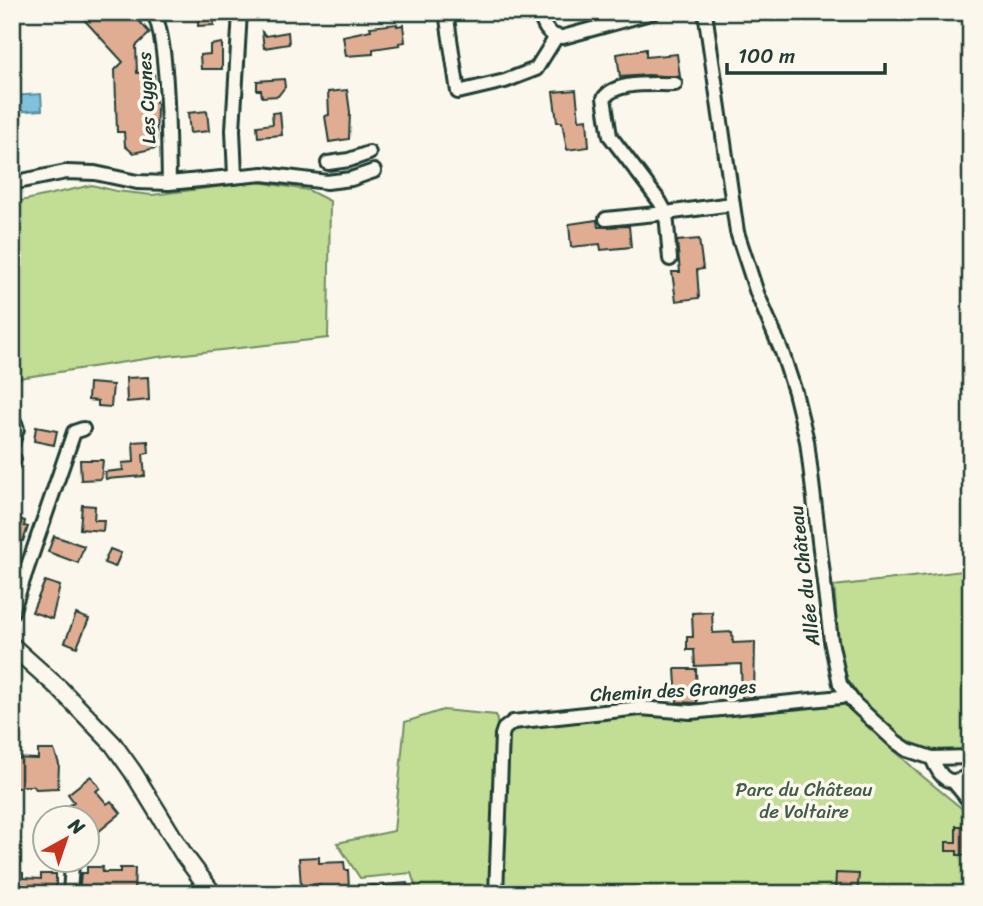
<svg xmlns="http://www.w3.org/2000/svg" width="983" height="906" viewBox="0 0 983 906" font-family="Sriracha,sans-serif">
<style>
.green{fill:#c2dd94;stroke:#708d64;stroke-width:2}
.water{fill:#7fc2e0;stroke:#598d9b;stroke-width:2}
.building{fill:#e0ad93;stroke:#1f3d34;stroke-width:2}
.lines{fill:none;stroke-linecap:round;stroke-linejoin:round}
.minor-casing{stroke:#1f3d34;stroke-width:18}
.major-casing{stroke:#1f3d34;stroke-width:21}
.minor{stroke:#fbf7ec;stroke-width:12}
.major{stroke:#fbf7ec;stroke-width:16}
.labels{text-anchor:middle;stroke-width:7;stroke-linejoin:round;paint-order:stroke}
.street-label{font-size:19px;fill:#1f3d34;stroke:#fbf7ec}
.park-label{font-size:19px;fill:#405d47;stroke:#fbf7ec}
</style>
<rect width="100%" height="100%" fill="#fbf7ec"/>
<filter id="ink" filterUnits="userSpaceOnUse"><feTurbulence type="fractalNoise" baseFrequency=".0143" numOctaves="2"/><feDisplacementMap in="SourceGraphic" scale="14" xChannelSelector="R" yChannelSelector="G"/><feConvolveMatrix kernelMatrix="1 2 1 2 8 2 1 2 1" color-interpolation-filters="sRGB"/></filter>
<g filter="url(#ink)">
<g class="green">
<path d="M257,182l51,8 22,11 -2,137 -170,19 -146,22v-176l80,-18 24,6 36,4z"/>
<path d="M971,570v180c-16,0 -32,3 -48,-2 -31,-8 -72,-51 -80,-82 -7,-25 -6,-54 -9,-80z"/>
<path d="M824,703l21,2 76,70 50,41v45c-8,10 0,21 0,33h-470l5,-157 5,-9 127,-15z"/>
<path d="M443,710l53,5 2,14 -6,165h-74l-7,-21 -51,5 -23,-35 57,-12 11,-109z"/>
</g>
<path class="water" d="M41,94l1,16 -30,2v-16z"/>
<g class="building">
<path d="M77,12h54l19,21 -14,13 1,27 17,-1 1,27 2,5 -1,44 -23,5 -8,-7 -1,-14h-7l-2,-62 8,-8z"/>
<path d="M198,12h15l1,13 -16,1z"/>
<path d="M397,24v2l6,-1 2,17 -6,1 1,2 -27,4v5l-27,2 -3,-20 28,-6 -1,-3z"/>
<path d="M262,32l4,4 22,-4 1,12 -25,4z"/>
<path d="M222,43v26h-21l-1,-14 10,-1v-9z"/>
<path d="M646,49v8l31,-3 3,23 -32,-2 -28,2 -3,-23z"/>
<path d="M284,79l1,8 -7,9 -16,1 -1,-7h-4v-9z"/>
<path d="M347,90l3,22 -1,27 -20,3 -4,-26 4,-1 -1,-23z"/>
<path d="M576,90l3,30 8,-1 2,28 -22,3 -5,-28h-5l-4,-30z"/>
<path d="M207,111l2,20 -19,2 -2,-20z"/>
<path d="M280,112l2,23 -24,2 -1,-11 16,-2 -1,-11z"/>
<path d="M597,220l1,7 31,-1 2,21 -30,3 -1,-6 -29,3 -2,-23z"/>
<path d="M699,239l4,30 -6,1 2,28 -23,3 -4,-29h8l-3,-31z"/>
<path d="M148,377l1,23 -22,2 -1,-24z"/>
<path d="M89,383l24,2 -2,22 -13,-1v-5l-10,-1z"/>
<path d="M36,427l21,4 -3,14 -20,-4z"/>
<path d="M148,441l1,12 -6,1 2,22 -39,3 -1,-7 18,-2 -1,-7 12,-1 -1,-20z"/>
<path d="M80,460h23l-2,19 -20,1z"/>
<path d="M82,505l13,1 -1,14h10l-1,11 -23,-2z"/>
<path d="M16,518l9,3 -1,5 4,1 -5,14 -11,-4v-13l2,1z"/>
<path d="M54,536l30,10 -6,17 -30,-11z"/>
<path d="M110,549l11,4 -6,14 -11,-4z"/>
<path d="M45,581l15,5 -8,33 -20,-7z"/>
<path d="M712,612l1,21 19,-1 1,11 22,-1 -1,55 -12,1 -1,-34 -46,2 -1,-16h-7v-13h6l-1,-24z"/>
<path d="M76,614l13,5 -12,28 -12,-5z"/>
<path d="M675,669h21l1,34 -20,-1z"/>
<path d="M38,750h16l5,14 -1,24 -22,1 -3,-3h-11l-3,2h-7v-30l26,1z"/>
<path d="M91,776l9,12 -4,3 11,13 4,-3 10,12 -23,19 -5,-7 -5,3v-10h-8l-10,-13 4,-3 -6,-8z"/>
<path d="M956,826h9l1,29h-9v-4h-11v-9h10z"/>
<path d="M319,857v6l25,-1 1,8h3l1,18 -28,-1 -3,-3 -17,2 -2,-28z"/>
<path d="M87,867h16l-1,5h18v-4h15l-1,26h-55l2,-21h6z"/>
<path d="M12,873h11v5l18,1v-5h15v20h-44z"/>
<path d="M836,873l23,1 -2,20h-22z"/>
<path d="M407,883l1,11h-23l-1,-9z"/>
</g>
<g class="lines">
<g class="minor-casing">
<g id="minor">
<path d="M153,12c16,26 15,135 16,171"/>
<path d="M446,12l12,80 47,-11 31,-12 20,-32"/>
<path d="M540,12c3,14 8,25 23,25l91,-25"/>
<path d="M705,12l32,220 20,61 25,59 13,40 12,49 24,200 9,43 15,20 41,38 12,8 24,8 39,-1"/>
<path d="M675,84c-21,1 -58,-4 -71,14l6,38 50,66 6,11 66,-9"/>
<path d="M328,163l21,-3 20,-7"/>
<path d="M235,176l-2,-46 7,-118"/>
<path d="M12,183l54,-11 29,1 42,9 32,1 94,-9 64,8 24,-3 23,-8"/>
<path d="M606,219l60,-6 4,46"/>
<path d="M12,444l5,-15 -2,-6"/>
<path d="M12,464l2,-5"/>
<path d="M12,612l62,-180 9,-3"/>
<path d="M932,758c8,20 18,32 39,15"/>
<path d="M953,781l18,22"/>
<path d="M70,894l2,-31"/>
<path d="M196,894l2,-6"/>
<path d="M366,894l8,-1"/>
<path d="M496,894l6,-159 2,-6 9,-7 127,-14 51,4 150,-15 5,-2"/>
</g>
</g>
<g class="major-casing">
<path id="major" d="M12,646l48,43 53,55 20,28 51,83 29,39"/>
</g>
<use href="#minor" class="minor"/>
<use href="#major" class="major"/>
</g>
</g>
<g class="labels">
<g class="street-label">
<text transform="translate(146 98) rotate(-93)" y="7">Les Cygnes</text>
<text transform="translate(804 576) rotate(-97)" y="7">Allée du Château</text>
<text transform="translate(673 690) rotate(-3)" y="7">Chemin des Granges</text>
</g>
<g class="park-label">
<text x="804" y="796">Parc du Château<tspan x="804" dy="22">de Voltaire</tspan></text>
</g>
</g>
<rect width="983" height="906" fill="none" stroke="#fbf7ec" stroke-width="42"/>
<rect x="21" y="21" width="941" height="864" fill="none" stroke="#1f3d34" stroke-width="2.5" filter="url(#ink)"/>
<g transform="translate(66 839) rotate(40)"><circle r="33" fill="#fbf7ec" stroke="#a3ada2" stroke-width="2"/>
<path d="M0-5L12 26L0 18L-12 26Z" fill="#c8321e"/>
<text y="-10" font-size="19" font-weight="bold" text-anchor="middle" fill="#1f3d34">N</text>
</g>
<path d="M727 63v10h158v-10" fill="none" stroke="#1f3d34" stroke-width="3.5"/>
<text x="738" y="63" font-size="21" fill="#1f3d34" stroke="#fbf7ec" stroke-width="5" paint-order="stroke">100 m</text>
</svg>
